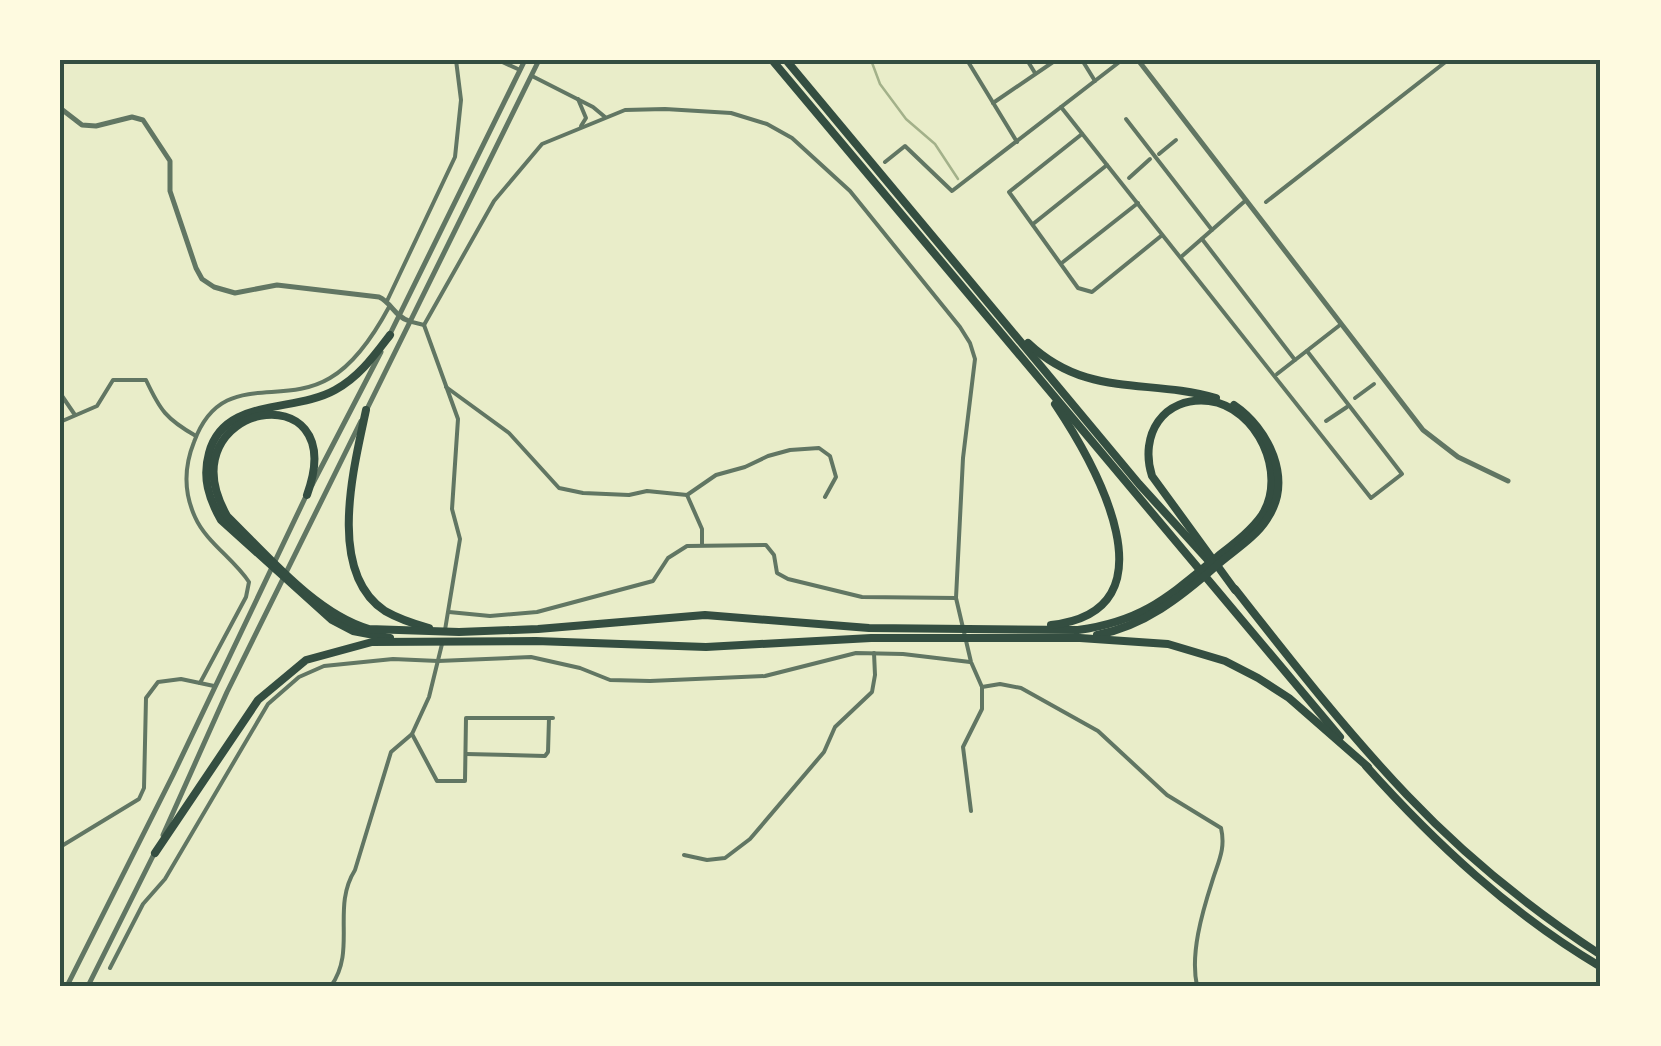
<svg xmlns="http://www.w3.org/2000/svg" width="1661" height="1046" viewBox="0 0 1661 1046" font-family="Commissioner,sans-serif">
<style>
.lines{fill:none;stroke-linecap:round;stroke-linejoin:round}
.stream{stroke:#a3b18a;stroke-width:2.5}
.pedestrian{stroke:#617663;stroke-width:4}
.minor{stroke:#617663;stroke-width:4}
.tertiary{stroke:#617663;stroke-width:5}
.motorway{stroke:#344e41;stroke-width:8}
.neatline{fill:none;stroke:#344e41;stroke-width:4}
</style>
<rect width="100%" height="100%" fill="#e9edc9"/>
<g class="lines">
<path class="stream" d="M871,60l9,24 26,35 29,25 23,35"/>
<g class="pedestrian">
<path d="M1159,154l17,-14"/>
<path d="M1129,178l21,-19"/>
<path d="M1266,202l182,-142"/>
<path d="M1355,398l19,-14"/>
<path d="M1326,421l21,-14"/>
</g>
<g class="minor">
<path d="M498,60l22,10"/>
<path d="M967,60l50,82"/>
<path d="M1027,60l8,13"/>
<path d="M1082,60l13,21"/>
<path d="M532,76l61,31 12,10"/>
<path d="M578,99l8,19 -5,8"/>
<path d="M993,103l63,-43"/>
<path d="M1061,107l310,391 31,-24 -95,-123"/>
<path d="M1126,119l86,111"/>
<path d="M1082,134l-73,58 69,96 14,4 69,-56"/>
<path d="M885,162l20,-16 47,45 170,-131"/>
<path d="M1033,224l74,-59"/>
<path d="M1202,239l93,121"/>
<path d="M1181,257l64,-56"/>
<path d="M1063,262l75,-59"/>
<path d="M387,301l68,-144 6,-57 -5,-40"/>
<path d="M412,322l12,3 34,94 -6,90 8,30 -15,91"/>
<path d="M424,325l70,-124 48,-57 83,-34 40,-1 66,4 36,11 25,14 58,53 110,136 10,16 5,16 -12,99 -7,140 15,64 11,25v22l-19,38 8,64"/>
<path d="M1277,374l63,-49"/>
<path d="M446,387l63,46 50,55 24,5 46,2 18,-4 40,4 29,-20 29,-8 23,-11 22,-6 29,-2 11,8 6,21 -11,20"/>
<path d="M60,393l15,22"/>
<path d="M60,422l37,-16 16,-26h33c14,30 20,39 50,56"/>
<path d="M687,495l15,34v16"/>
<path d="M449,612l41,4 47,-4 116,-31 15,-23 19,-12 79,-1 8,10 3,18 11,6 74,18 94,1"/>
<path d="M200,683l46,-86 3,-15c-15,-23 -43,-40 -54,-65 -11,-24 -11,-50 -1,-75 27,-74 86,-34 136,-64 26,-15 45,-45 59,-71"/>
<path d="M982,687l18,-3 21,4 77,43 69,64 54,33c5,21 -3,34 -9,54 -10,31 -22,72 -15,104"/>
<path d="M412,734l25,47h28l1,-63h87"/>
<path d="M466,754l79,2 3,-4 1,-34"/>
<path d="M60,847l79,-48 5,-11 2,-90 12,-16 23,-3 33,7"/>
<path d="M684,855l23,5 18,-2 25,-19 74,-87 11,-25 37,-35 3,-17 -1,-22"/>
<path d="M110,968l33,-64 22,-25 103,-175 31,-27 25,-11 69,-7 45,2 93,-4 49,11 30,12 40,1 115,-5 91,-23 47,1 67,8"/>
<path d="M331,986c26,-36 0,-78 24,-116l36,-118 21,-18 17,-37 13,-53"/>
</g>
<g class="tertiary">
<path d="M1138,60l285,370 35,27 50,24"/>
<path d="M60,108l22,17 14,1 36,-9 11,3 27,41v30l26,77 6,11 12,8 21,6 42,-8 102,12c13,6 15,19 30,24"/>
<path d="M390,334l135,-274"/>
<path d="M366,411l173,-351"/>
<path d="M312,485l69,-133"/>
<path d="M163,835l64,-143 134,-271"/>
<path d="M67,986l106,-211 134,-281"/>
<path d="M88,986l68,-136"/>
</g>
<g class="motorway">
<path d="M772,60l568,677"/>
<path d="M786,60l353,424 69,76"/>
<path d="M390,335c-16,21 -31,42 -55,55 -41,23 -111,7 -126,63 -7,25 0,46 12,67l111,100 21,11 37,7"/>
<path d="M1028,343c59,56 119,35 188,55"/>
<path d="M366,410c-12,57 -40,162 19,201 14,8 29,13 44,17"/>
<path d="M307,495c46,-126 -144,-92 -80,21 39,38 89,98 142,113l90,3 79,-3 167,-14 164,13 209,2c65,-9 90,-33 139,-73 15,-12 34,-26 45,-42 26,-41 -5,-108 -53,-114 -46,-5 -70,34 -57,75l83,114"/>
<path d="M1235,589c55,70 110,141 172,206 57,60 125,115 194,160"/>
<path d="M1051,625c128,-14 44,-161 4,-221"/>
<path d="M1097,635c47,-9 84,-38 119,-69 17,-15 39,-28 51,-47 27,-40 1,-91 -33,-114"/>
<path d="M1366,766c69,77 145,148 235,201"/>
<path d="M155,853l103,-153 48,-40 66,-18 164,-1 170,6 165,-9h209l88,6 57,17 33,17 31,20 79,69"/>
</g>
</g>
<rect width="1661" height="1046" fill="none" stroke="#fefae0" stroke-width="125"/>
<rect x="62" y="62" width="1536" height="922" class="neatline"/>
</svg>
